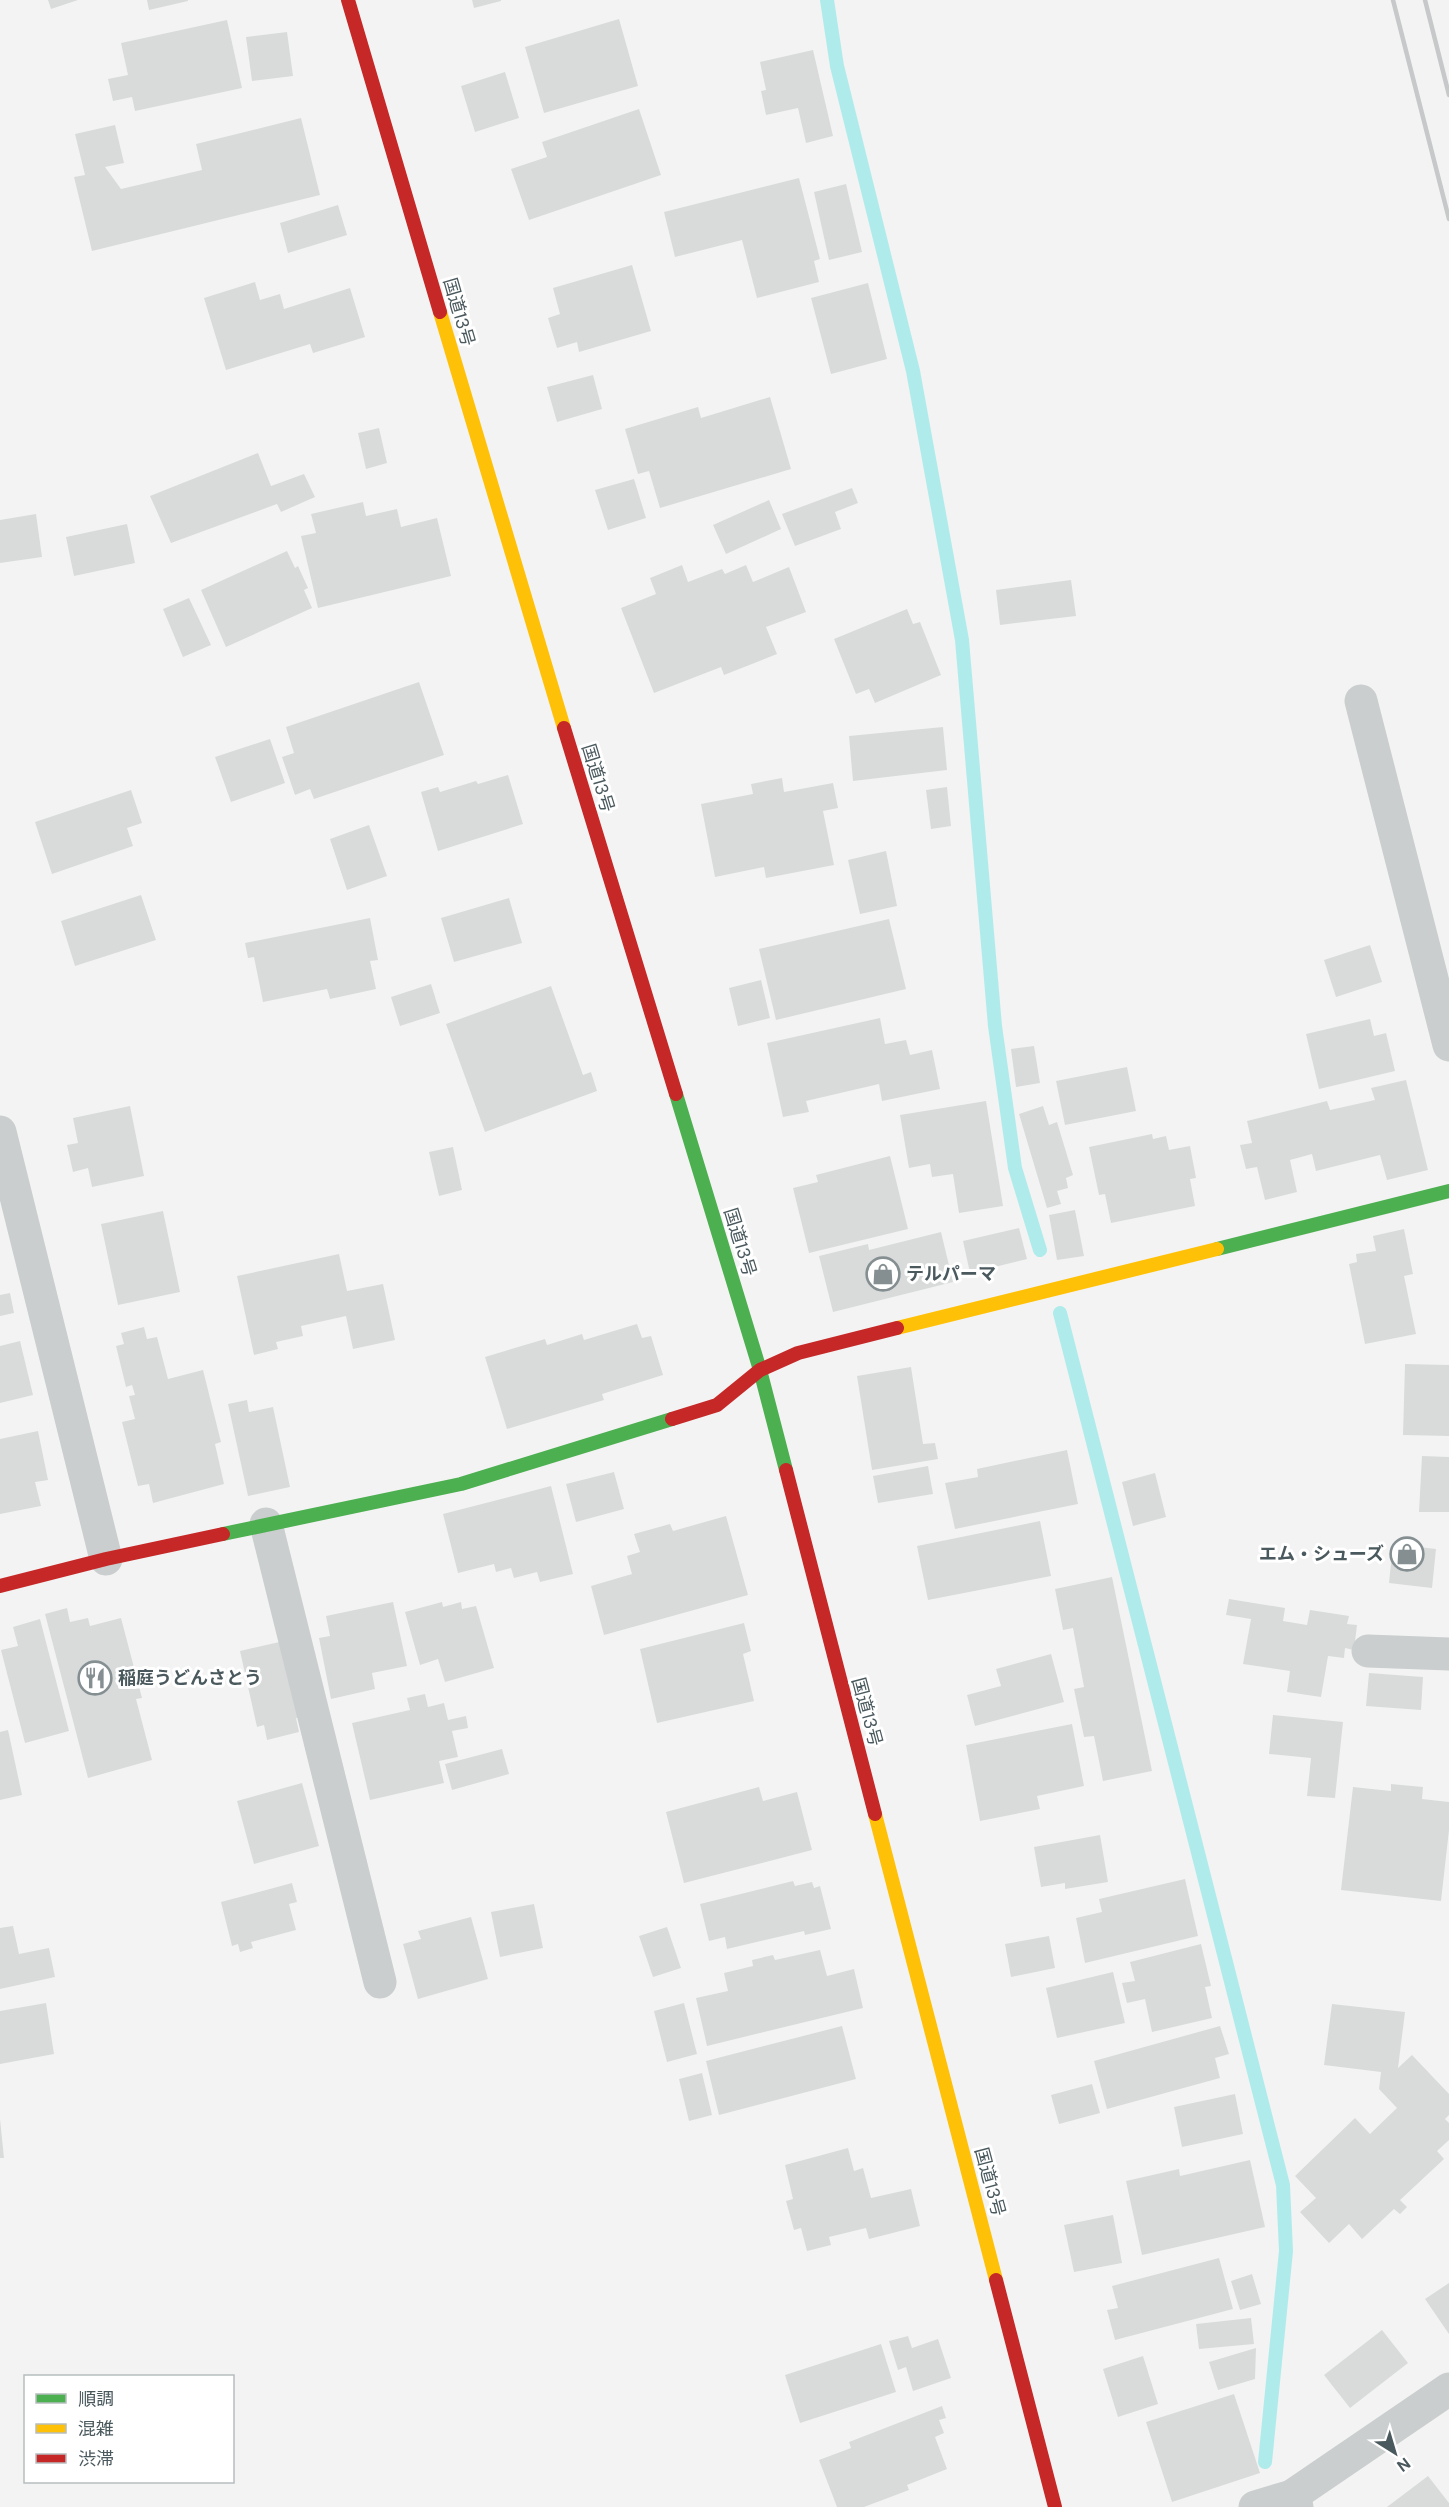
<svg xmlns="http://www.w3.org/2000/svg" width="1449" height="2507" viewBox="0 0 1449 2507" font-family="'DM Sans','Noto Sans JP',sans-serif">
<style>
.lines{fill:none;stroke-linecap:round;stroke-linejoin:round}
.stream{stroke:#b0ebeb;stroke-width:14}
.building{fill:#d9dbdb}
.street{stroke:#cacece;stroke-width:33}
.fast{stroke:#4caf50;stroke-width:14}
.slow{stroke:#ffc107;stroke-width:14}
.jam{stroke:#c62828;stroke-width:14}
.rail{stroke:#c6c8c9;stroke-width:4.5}
.labels{text-anchor:middle;stroke-width:6;stroke-linejoin:round;paint-order:stroke}
.street-label{font-size:18px;fill:#4a595e;stroke:#fff}
.poi-label{font-size:18px;font-weight:bold;fill:#4a595e;stroke:#fff;text-anchor:start}
</style>
<rect width="100%" height="100%" fill="#f3f3f3"/>
<g class="lines">
<g class="stream">
<path d="M827,0l10,66 76,305 49,269 33,386 20,142 25,82"/>
<path d="M1060,1313l223,872 3,66 -21,211"/>
</g>
</g>
<g class="building">
<path d="M48,0h30l-27,9z"/>
<path d="M147,0h41v1l-39,9z"/>
<path d="M472,0h29v1l-27,7z"/>
<path d="M619,19l19,67 -94,27 -19,-66z"/>
<path d="M227,20l15,68 -107,23 -3,-14 -19,4 -5,-22 20,-4 -7,-32z"/>
<path d="M287,32l6,44 -41,5 -6,-44z"/>
<path d="M813,50l20,86 -27,7 -8,-35 -32,7 -5,-24 5,-1 -6,-28z"/>
<path d="M505,72l14,46 -44,14 -14,-46z"/>
<path d="M639,109l22,66 -132,45 -18,-51 36,-12 -5,-15z"/>
<path d="M301,118l19,77 -228,56 -18,-74 11,-2 -10,-41 40,-9 9,38 -19,4 16,22 81,-19 -6,-26z"/>
<path d="M799,178l21,81 -6,2 5,21 -62,16 -15,-58 -67,17 -11,-45z"/>
<path d="M846,184l16,68 -33,8 -15,-68z"/>
<path d="M338,205l9,30 -59,18 -8,-30z"/>
<path d="M632,265l19,66 -72,21 -2,-10 -20,6 -9,-30 12,-4 -7,-26z"/>
<path d="M255,282l5,18 20,-6 4,15 66,-21 15,49 -52,16 -3,-9 -84,26 -22,-72z"/>
<path d="M868,283l19,76 -56,15 -20,-76z"/>
<path d="M593,375l9,34 -45,13 -10,-35z"/>
<path d="M770,397l21,72 -131,39 -11,-37 -11,3 -13,-45 73,-22 3,11z"/>
<path d="M379,428l8,35 -21,6 -8,-36z"/>
<path d="M258,453l13,33 33,-12 11,23 -34,15 -4,-8 -106,39 -21,-47z"/>
<path d="M634,479l12,39 -38,12 -13,-40z"/>
<path d="M852,488l6,15 -23,9 6,17 -46,17 -13,-32z"/>
<path d="M769,500l12,29 -55,25 -13,-29z"/>
<path d="M363,502l3,14 31,-7 4,18 36,-9 14,58 -133,32 -17,-72 15,-3 -5,-19z"/>
<path d="M36,514l6,43 -42,6v-43z"/>
<path d="M127,524l8,39 -61,13 -8,-39z"/>
<path d="M287,551l8,17 3,-2 10,22 -4,2 8,18 -86,39 -25,-57z"/>
<path d="M682,565l6,17 34,-13 3,5 21,-9 7,17 36,-15 17,45 -40,15 11,27 -53,21 -3,-8 -67,26 -33,-85 35,-14 -6,-16z"/>
<path d="M1071,580l5,36 -76,9 -4,-35z"/>
<path d="M189,598l22,47 -28,12 -20,-48z"/>
<path d="M907,609l6,15 7,-2 21,53 -66,28 -6,-14 -13,5 -22,-55z"/>
<path d="M419,682l25,73 -130,44 -4,-10 -15,6 -13,-38 12,-4 -8,-26z"/>
<path d="M943,727l4,43 -94,11 -4,-45z"/>
<path d="M270,739l15,44 -54,19 -16,-45z"/>
<path d="M508,775l15,49 -85,27 -17,-59 17,-5 2,5 36,-11 2,3z"/>
<path d="M782,778l2,14 49,-9 5,25 -15,3 11,54 -68,13 -2,-11 -49,10 -14,-73 52,-10 -2,-10z"/>
<path d="M947,787l4,39 -20,3 -5,-39z"/>
<path d="M131,790l11,33 -15,5 6,18 -81,28 -17,-52z"/>
<path d="M369,825l18,51 -40,14 -17,-51z"/>
<path d="M886,851l11,55 -37,8 -12,-54z"/>
<path d="M141,895l15,45 -81,26 -14,-45z"/>
<path d="M509,898l13,45 -68,19 -13,-44z"/>
<path d="M370,918l8,42 -8,1 6,28 -46,10 -3,-10 -64,13 -9,-45 -6,1 -3,-15z"/>
<path d="M889,919l17,70 -130,31 -17,-71z"/>
<path d="M1370,945l12,37 -46,15 -12,-37z"/>
<path d="M761,980l9,38 -32,8 -9,-38z"/>
<path d="M431,984l9,29 -40,13 -9,-29z"/>
<path d="M551,986l32,89 8,-3 6,19 -112,41 -39,-108z"/>
<path d="M880,1018l5,26 21,-4 4,15 22,-5 8,39 -58,12 -3,-17 -73,17 3,11 -26,5 -16,-74z"/>
<path d="M1370,1019l4,17 12,-3 9,38 -76,18 -13,-55z"/>
<path d="M1034,1046l6,37 -24,4 -5,-38z"/>
<path d="M1127,1067l9,44 -71,14 -9,-44z"/>
<path d="M1406,1080l22,90 -41,10 -7,-25 -64,16 -4,-17 -22,6 7,32 -32,8 -8,-33 -11,2 -6,-24 12,-2 -5,-22 80,-20 3,9 45,-10 -4,-12z"/>
<path d="M986,1101l17,105 -44,7 -6,-39 -21,3 -2,-13 -21,4 -9,-53z"/>
<path d="M130,1106l14,70 -52,11 -4,-19 -15,4 -6,-27 11,-2 -5,-25z"/>
<path d="M1043,1106l6,19 8,-3 16,53 -7,3 2,10 -11,3 4,13 -14,4 -28,-94z"/>
<path d="M1152,1134l1,5 13,-3 3,14 21,-4 6,32 -6,1 5,27 -84,17 -6,-29 -6,1 -10,-48z"/>
<path d="M453,1147l9,43 -23,6 -10,-44z"/>
<path d="M890,1156l18,73 -99,24 -16,-65 25,-6 -2,-7z"/>
<path d="M1075,1210l9,46 -27,4 -8,-45z"/>
<path d="M163,1211l17,81 -62,13 -17,-81z"/>
<path d="M1019,1228l8,31 -57,14 -7,-32z"/>
<path d="M1404,1229l9,45 -9,2 12,58 -51,10 -16,-80 8,-2 -1,-8 20,-3 -3,-15z"/>
<path d="M941,1232l12,50 -120,30 -14,-56 49,-12 1,6z"/>
<path d="M339,1254l8,37 36,-7 12,56 -42,9 -7,-33 -45,10 2,10 -27,6 2,7 -24,6 -17,-79z"/>
<path d="M10,1293l4,20 -14,3v-21z"/>
<path d="M637,1324l5,14 9,-2 12,39 -61,19 2,6 -97,29 -22,-72 60,-18 2,6 35,-11 2,6z"/>
<path d="M144,1327l3,12 10,-2 11,42 35,-9 18,72 -6,2 9,40 -71,19 -4,-19 -11,2 -16,-64 13,-3 -6,-23 6,-1 -3,-10 -6,2 -10,-41 8,-2 -3,-11z"/>
<path d="M20,1341l13,54 -33,8v-57z"/>
<path d="M1405,1364l44,1v71l-46,-1z"/>
<path d="M911,1367l12,77 12,-1 3,16 -66,11 -15,-94z"/>
<path d="M247,1400l2,12 24,-5 17,80 -42,9 -20,-92z"/>
<path d="M38,1431l10,49 -13,2 6,24 -41,8v-75z"/>
<path d="M1067,1450l11,54 -123,25 -10,-46 33,-6 -1,-8z"/>
<path d="M1422,1456l27,1v55h-30z"/>
<path d="M928,1466l5,28 -55,9 -5,-27z"/>
<path d="M614,1472l10,37 -48,13 -10,-38z"/>
<path d="M1155,1473l11,44 -33,9 -11,-44z"/>
<path d="M551,1486l22,88 -33,8 -3,-10 -23,6 -3,-10 -15,4 -2,-8 -36,9 -15,-59z"/>
<path d="M726,1516l22,79 -144,40 -13,-49 41,-12 -5,-18 13,-4 -6,-18 36,-10 3,7z"/>
<path d="M1040,1521l11,55 -123,24 -11,-54z"/>
<path d="M1393,1544l43,5 -4,39 -43,-5z"/>
<path d="M1112,1577l40,194 -49,10 -9,-45 -10,1 -10,-48 10,-2 -11,-59 -10,2 -8,-41z"/>
<path d="M1229,1599l56,9 -2,13 24,4 3,-15 39,6 -2,8 10,1 -3,25 -9,-2 -1,10 -16,-2 -7,41 -34,-5 3,-21 -47,-7 8,-45 -25,-4z"/>
<path d="M393,1602l14,64 -35,7 3,16 -44,10 -12,-61 11,-2 -4,-20z"/>
<path d="M442,1602l1,5 18,-5 1,7 14,-3 18,62 -49,14 -7,-23 -18,6 -15,-53z"/>
<path d="M67,1608l3,14 18,-4 2,8 31,-8 21,80 -6,1 16,61 -64,18 -43,-164z"/>
<path d="M40,1619l29,112 -44,12 -24,-93 17,-4 -5,-19z"/>
<path d="M744,1623l7,28 -8,3 11,47 -97,22 -17,-74z"/>
<path d="M284,1641l17,76 -5,1 3,14 -32,8 -3,-15 -7,2 -17,-76z"/>
<path d="M1051,1654l13,48 -89,24 -8,-31 34,-9 -5,-17z"/>
<path d="M1369,1673l54,4 -2,33 -55,-4z"/>
<path d="M425,1694l3,13 16,-4 4,17 18,-4 2,12 -16,3 6,26 -19,4 5,22 -74,17 -18,-77 58,-13 -3,-12z"/>
<path d="M1273,1715l70,7 -8,76 -28,-2 4,-38 -42,-4z"/>
<path d="M1072,1724l12,62 -47,10 3,13 -60,12 -14,-76z"/>
<path d="M8,1730l14,65 -22,5v-68z"/>
<path d="M502,1749l7,25 -57,16 -7,-26z"/>
<path d="M302,1783l17,63 -65,18 -17,-63z"/>
<path d="M1391,1784l32,3 -1,12 27,3v28l-8,71 -100,-11 12,-103 38,4z"/>
<path d="M759,1787l4,14 34,-9 15,58 -128,33 -18,-71z"/>
<path d="M1100,1835l8,47 -43,7v-6l-24,4 -7,-40z"/>
<path d="M1185,1879l13,57 -113,27 -9,-45 26,-6 -3,-13z"/>
<path d="M793,1881l2,5 17,-4 2,6 6,-2 11,43 -26,6 -1,-4 -77,18 -2,-12 -16,4 -9,-37z"/>
<path d="M292,1883l5,19 -8,2 7,26 -45,12 2,6 -13,4 -2,-8 -6,2 -11,-44z"/>
<path d="M534,1904l9,44 -43,9 -9,-45z"/>
<path d="M471,1917l17,62 -70,20 -15,-55 18,-5 -3,-8z"/>
<path d="M13,1926l6,28 30,-6 6,29 -55,12v-61z"/>
<path d="M667,1927l14,41 -28,9 -14,-41z"/>
<path d="M1049,1936l6,32 -44,9 -6,-33z"/>
<path d="M1201,1944l10,42 -6,1 7,31 -60,14 -7,-33 -18,4 -5,-20 13,-2 -5,-19z"/>
<path d="M820,1950l7,26 27,-7 9,39 -156,38 -11,-48 32,-7 -4,-18 29,-7 -1,-6 21,-5 2,5z"/>
<path d="M1113,1972l12,51 -68,15 -11,-50z"/>
<path d="M46,2003l8,51 -54,10v-53z"/>
<path d="M684,2003l13,51 -30,8 -13,-51z"/>
<path d="M1332,2004l73,8 -7,56 14,-13 37,39v21l-4,4 4,4v17l-12,11 7,8 -44,41 7,7 -7,7 -6,-5 -32,30 -13,-15 -20,19 -29,-31 16,-14 -21,-22 60,-58 15,16 27,-26 -18,-19 2,-17 -57,-7z"/>
<path d="M842,2026l14,53 -137,36 -13,-54z"/>
<path d="M1220,2026l9,28 -14,4 5,20 -113,31 -13,-48z"/>
<path d="M702,2073l10,42 -23,6 -10,-42z"/>
<path d="M1092,2084l8,29 -41,11 -8,-29z"/>
<path d="M1235,2094l8,40 -61,13 -8,-40z"/>
<path d="M0,2119l4,39h-4z"/>
<path d="M848,2148l6,23 9,-3 8,30 40,-9 9,37 -51,13 -3,-11 -37,9 2,8 -24,6 -6,-23 -7,2 -8,-29 7,-2 -8,-34z"/>
<path d="M1250,2160l15,67 -123,28 -16,-74 53,-12 1,7z"/>
<path d="M1113,2215l9,48 -48,9 -10,-47z"/>
<path d="M1219,2258l14,51 -118,31 -8,-30 11,-2 -6,-22z"/>
<path d="M1252,2274l9,30 -21,6 -9,-29z"/>
<path d="M1449,2283v51l-24,-35z"/>
<path d="M1251,2318l3,26 -55,5 -3,-25z"/>
<path d="M1382,2330l26,33 -58,45 -26,-33z"/>
<path d="M908,2336l4,12 26,-9 13,39 -38,13 -7,-24 -8,3 -9,-29z"/>
<path d="M881,2344l15,48 -96,31 -15,-48z"/>
<path d="M1256,2348l-1,31 -37,11 -9,-28z"/>
<path d="M1143,2356l15,48 -40,13 -15,-48z"/>
<path d="M1234,2394l26,79 -88,29 -26,-80z"/>
<path d="M942,2406l4,12 -7,2 5,13 -9,4 12,32 -40,16 2,5 -45,17h-27l-18,-47 32,-12 -2,-6z"/>
<path d="M1428,2476l21,27v4h-62z"/>
</g>
<g class="lines">
<g class="street">
<path d="M1361,701l88,344"/>
<path d="M0,1132l106,427"/>
<path d="M266,1524l114,458"/>
<path d="M1368,1651l81,3"/>
<path d="M1292,2496l157,-107"/>
<path d="M1255,2507l37,-11 5,11"/>
</g>
<g class="fast">
<path d="M676,1094l84,276 26,100"/>
<path d="M1217,1249l232,-58"/>
<path d="M223,1534l238,-50 211,-65"/>
</g>
<g class="slow">
<path d="M440,312l124,416"/>
<path d="M897,1328l320,-79"/>
<path d="M875,1814l121,466"/>
</g>
<g class="jam">
<path d="M348,0l92,312"/>
<path d="M564,728l112,366"/>
<path d="M672,1419l45,-14 43,-35 38,-17 99,-25"/>
<path d="M786,1470l89,344"/>
<path d="M0,1586l106,-27 117,-25"/>
<path d="M996,2280l59,227"/>
</g>
<g class="rail">
<path d="M1393,0l56,219"/>
<path d="M1425,0l24,95"/>
</g>
</g>
<defs>
<g id="shop-ring" transform="scale(1.725)"><circle r="9.5" fill="#fff" stroke="#858f92" stroke-width="1.5"/><path d="M-5-2.5h2.3a2.7 3.5 0 0 1 5.4 0H5L5.5 6h-11ZM-1.5-2.5h3a1.5 2.3 0 0 0-3 0Z" fill="#858f92"/></g>
<g id="restaurant-ring" transform="scale(1.725)"><circle r="9.5" fill="#fff" stroke="#858f92" stroke-width="1.5"/><path d="M-5-6h1v4h1v-4h1v4h1v-4h1v5L-1.5 .5V6h-2V.5L-5-1ZM5-6V6H3V1.5H1.5Q1.5-4 5-6Z" fill="#858f92"/></g>
</defs>
<g fill-rule="evenodd">
<use href="#shop-ring" x="883" y="1274"/>
<use href="#shop-ring" x="1407" y="1554"/>
<use href="#restaurant-ring" x="95" y="1678"/>
</g>
<g class="labels">
<g class="street-label">
<text transform="translate(459 312) rotate(74)" y="6">国道13号</text>
<text transform="translate(598 778) rotate(73)" y="6">国道13号</text>
<text transform="translate(740 1242) rotate(73)" y="6">国道13号</text>
<text transform="translate(867 1712) rotate(75)" y="6">国道13号</text>
<text transform="translate(990 2182) rotate(75)" y="6">国道13号</text>
</g>
<g class="poi-label">
<text x="906" y="1280">テルパーマ</text>
<text x="1384" y="1560" text-anchor="end">エム・シューズ</text>
<text x="118" y="1684">稲庭うどんさとう</text>
</g>
</g>
<rect x="24" y="2375" width="210" height="108" fill="#ffffff" stroke="#b7bdbf" stroke-width="1.5"/>
<rect x="36" y="2394" width="30" height="9" fill="#4caf50" stroke="#b7bdbf" stroke-width="1.5"/>
<text x="78" y="2405" font-size="18" fill="#4a595e">順調</text>
<rect x="36" y="2424" width="30" height="9" fill="#ffc107" stroke="#b7bdbf" stroke-width="1.5"/>
<text x="78" y="2435" font-size="18" fill="#4a595e">混雑</text>
<rect x="36" y="2454" width="30" height="9" fill="#c62828" stroke="#b7bdbf" stroke-width="1.5"/>
<text x="78" y="2465" font-size="18" fill="#4a595e">渋滞</text>
<g transform="translate(1395 2453) rotate(143)" stroke="#ffffff" stroke-width="4.5" paint-order="stroke">
<path d="M0-4.5L10 22L0 15L-10 22Z" fill="#4a595e"/>
<text y="-9" font-size="16" font-weight="bold" text-anchor="middle" fill="#4a595e">N</text>
</g>
</svg>
